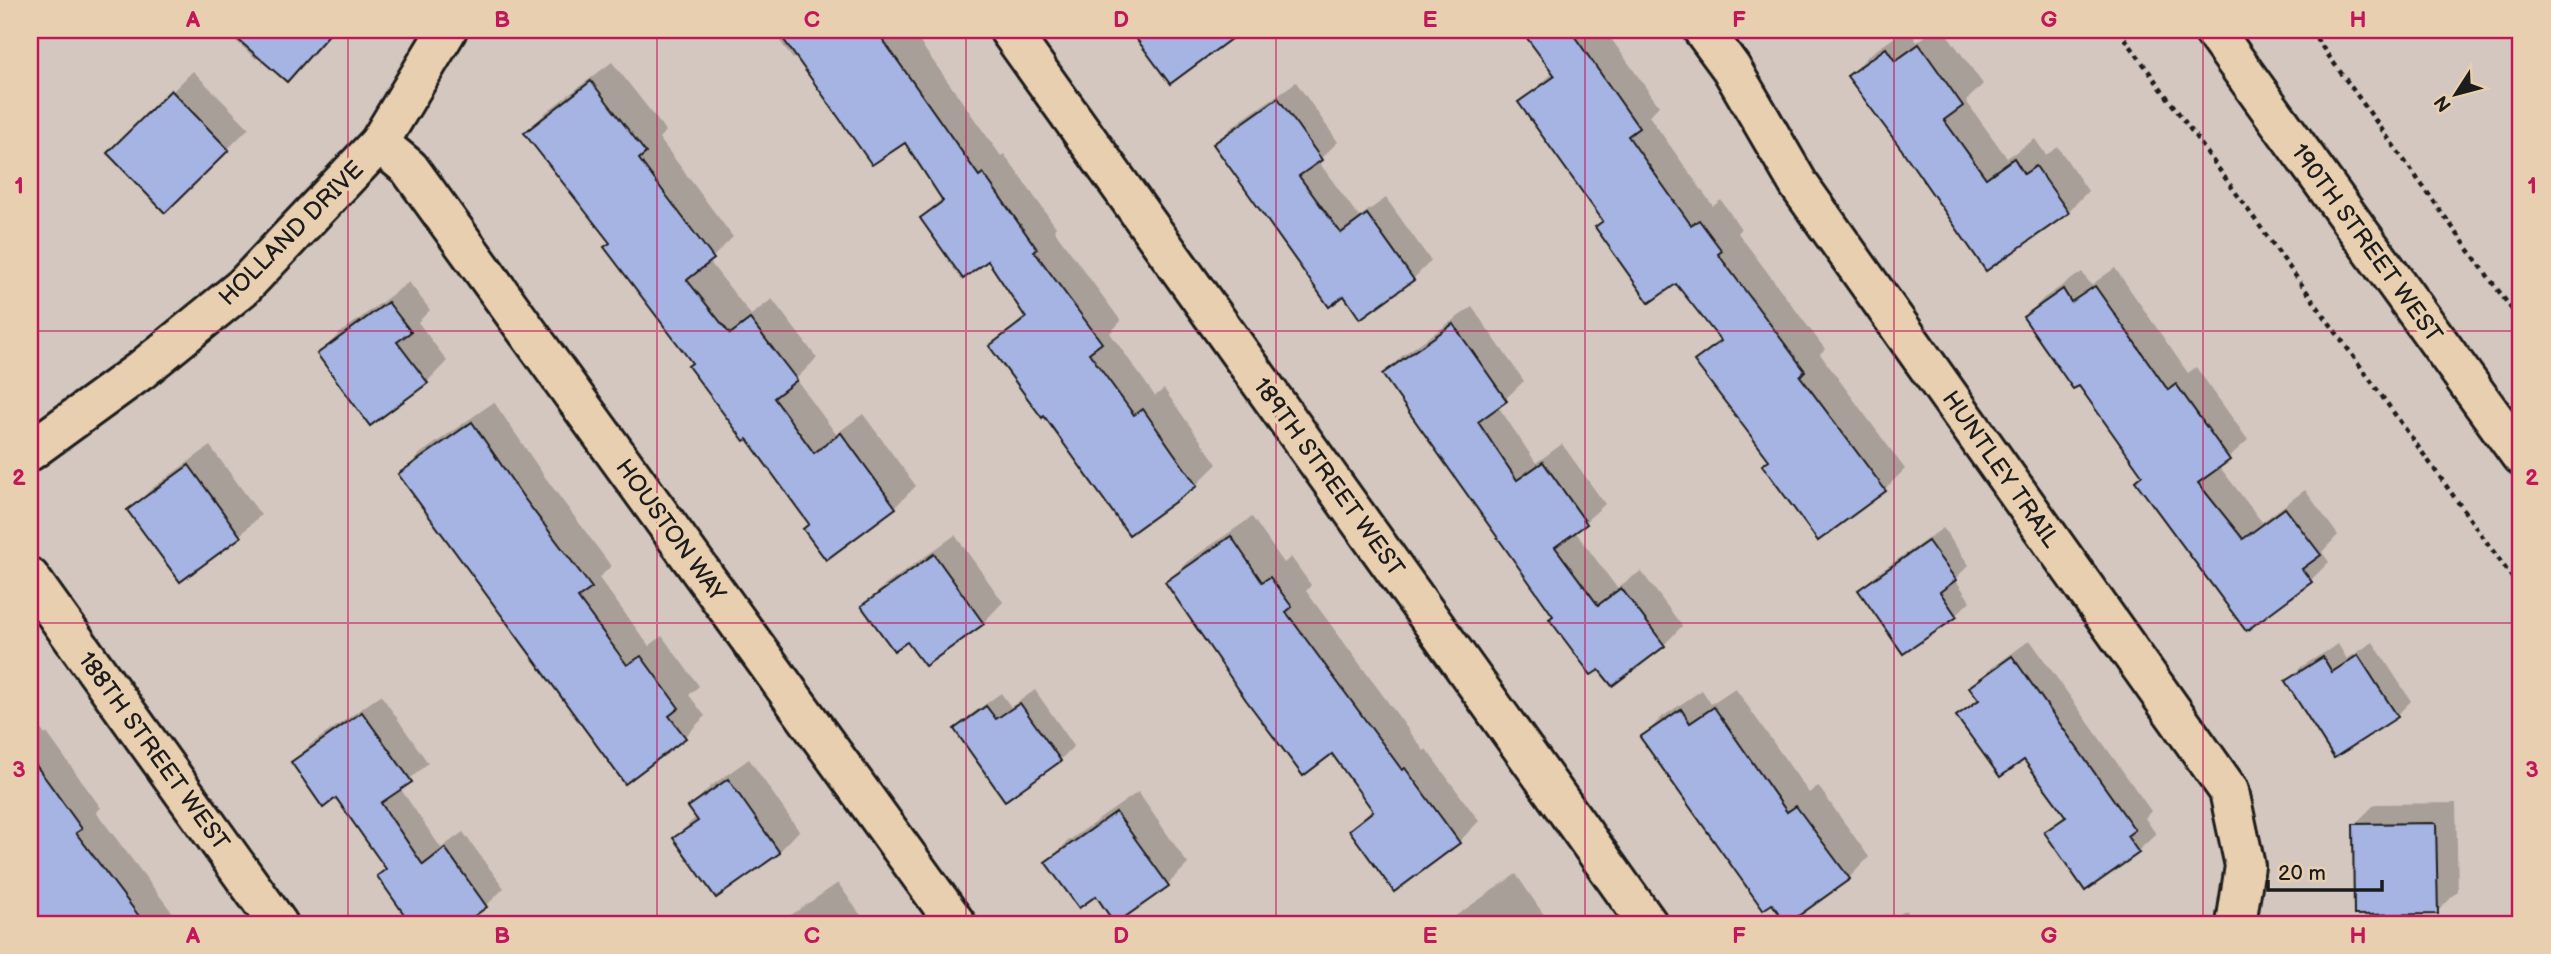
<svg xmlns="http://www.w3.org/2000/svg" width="2551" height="954" viewBox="0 0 2551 954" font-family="'Balsamiq Sans',sans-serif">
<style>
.shadow{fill:#0003}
.building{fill:#a6b4e4;stroke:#1c1c1c;stroke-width:2}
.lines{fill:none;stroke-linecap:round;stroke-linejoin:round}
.minor-casing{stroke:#1c1c1c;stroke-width:44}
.path{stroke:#1c1c1c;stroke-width:4.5;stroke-dasharray:5 5;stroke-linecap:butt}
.minor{stroke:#e8cfb0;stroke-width:38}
.grid{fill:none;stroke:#c2185b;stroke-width:2;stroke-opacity:0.55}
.labels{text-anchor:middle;stroke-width:7;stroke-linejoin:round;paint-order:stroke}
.street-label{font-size:24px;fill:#1c1c1c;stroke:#e8cfb0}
.neatline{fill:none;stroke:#c2185b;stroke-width:2.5}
.grid-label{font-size:23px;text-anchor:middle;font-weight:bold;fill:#c2185b}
</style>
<rect width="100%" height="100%" fill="#d4c7c0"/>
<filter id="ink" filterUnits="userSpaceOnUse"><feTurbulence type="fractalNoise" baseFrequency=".0143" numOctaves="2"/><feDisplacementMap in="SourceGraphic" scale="14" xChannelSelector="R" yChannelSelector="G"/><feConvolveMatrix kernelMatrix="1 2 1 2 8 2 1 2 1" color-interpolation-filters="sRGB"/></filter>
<g filter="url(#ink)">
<g class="shadow">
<path d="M227,30h105l-31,35 -41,-9 -4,3 -31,-28z"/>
<path d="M772,30h139l90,126 3,-2 52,73 -2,3 67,91 -11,12 45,63 9,-7 53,75 -21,21 -152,-71 -53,-67 35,-32 -38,-56 -66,-41 21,-21 -38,-57 -108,-84 -4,3z"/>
<path d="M1132,30h105l-66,51z"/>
<path d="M1523,30h82l54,76 -10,10 64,90 8,-6 20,29 -3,4 87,116 -5,5 85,115 -20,20 -115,-30 -73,-98 23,-23 -44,-57 -71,-61 -84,-118 33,-30z"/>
<path d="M1905,30h4l8,12 17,-12h10l39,54 -17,17 41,57 28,-19 11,16 12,-8 30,44 -20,21 -165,-63 -54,-73 20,-21z"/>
<path d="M612,62l54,69 -7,7 74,99 -24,24 42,54 21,-16 45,59 -21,21 40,55 27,-20 53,72 -21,21 -69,51 -15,-35 -117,-161 -83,-120 -85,-109 20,-21z"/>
<path d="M193,71l56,57 -84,83 -55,-58z"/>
<path d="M1296,82l42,60 -20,19 41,56 27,-19 45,63 -18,18 -52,37 -17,-22 -129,-150 18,-18z"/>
<path d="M2115,268l73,105 8,-6 52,73 -29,26 43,56 43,-32 33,45 -16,17 7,10 -18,18 -65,48 -102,-154 -65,-91 -54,-66 19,-19 38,-26 9,13z"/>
<path d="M409,282l21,28 -12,12 29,39 -20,21 -108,-28 21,-21z"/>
<path d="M1472,307l52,74 -26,25 38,57 26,-19 43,60 -30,27 42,57 24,-17 41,55 -18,19 -109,-29 -171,-242 19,-19z"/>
<path d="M494,402l51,75 66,89 -12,12 50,68 13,-10 37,50 -10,9 16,21 -20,21 -284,-263 20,-21z"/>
<path d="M210,446l51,69 -21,20 -60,44 -50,-68 20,-21z"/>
<path d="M1252,517l32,46 7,-6 20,28 -5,6 118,160 2,-2 53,72 -20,21 -108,-12 22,-22 -41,-56 -165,-170 21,-21z"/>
<path d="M1943,528l26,37 -14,14 15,22 -14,14 -52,37 -44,-62 14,-14z"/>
<path d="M955,535l48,67 -20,21 -75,16 -44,-33 20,-20z"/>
<path d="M2030,640l121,171 -6,7 11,16 -18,17 -53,37 -39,-56 20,-18 -41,-57 -66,-41 20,-19 -8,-10 18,-17z"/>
<path d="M2373,642l38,59 -14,14 -62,41 -48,-75 14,-14 37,-23 9,15z"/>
<path d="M1735,688l74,105 9,-7 51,71 -20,21 -207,-140 20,-21 40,-27 9,14z"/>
<path d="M1035,690l39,56 -14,14 -54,39 -50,-69 14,-15 31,-22 10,14z"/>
<path d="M381,695l47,68 -28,25 41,60 22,-16 41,56 -18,18 -26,18h-47l-34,-48 8,-8 -50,-73 -44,-33 18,-18z"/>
<path d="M30,714l15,21 2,-2 54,75 -5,4 85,112h-139l5,-6 -17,-24z"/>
<path d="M749,759l50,72 -20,21 -104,-14 22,-22 -7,-9 21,-21z"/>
<path d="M1138,792l50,72 -21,21 -70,9 -49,-32 20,-21z"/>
<path d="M2456,803l2,88 -21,21 -83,-87 21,-21z"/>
<path d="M1516,874l30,44 -6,6h-96z"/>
<path d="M838,883l29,41h-89z"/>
<path d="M1906,910l10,14h-30z"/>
</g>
<g class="building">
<path d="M227,30h106l-46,52z"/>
<path d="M777,30h99l103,146 4,-3 54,76 -3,2 68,92 -13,10 45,62 9,-6 54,77 -68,49 -85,-119 -2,2 -53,-72 37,-28 -38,-57 -25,18 -43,-61 23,-17 -38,-58 -33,22z"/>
<path d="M1130,30h113l-73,54z"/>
<path d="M1521,30h49l69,98 -11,8 63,89 8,-5 23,31 -4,3 87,117 -5,5 86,115 -68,50 -56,-76 7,-5 -75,-99 27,-20 -45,-57 -27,19 -54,-76 8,-6 -85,-119 37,-26z"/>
<path d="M1919,44l44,62 -19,14 42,58 28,-20 10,16 12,-8 33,47 -83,58 -84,-121 -55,-74 39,-28 9,13z"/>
<path d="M591,81l55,72 -7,6 75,100 -27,21 43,54 20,-15 47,61 -23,18 40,55 27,-20 55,75 -70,52 -23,-31 6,-5 -62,-85 -3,2 -56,-75 4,-3 -88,-116 6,-4 -86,-110z"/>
<path d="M171,90l58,60 -64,63 -58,-60z"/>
<path d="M1278,98l44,62 -23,16 42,57 26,-19 47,66 -54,39 -16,-23 -15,11 -116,-163z"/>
<path d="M2095,286l73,104 8,-6 54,76 -32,23 45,56 42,-31 36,47 -19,14 10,13 -66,49 -111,-150 7,-6 -63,-89 -6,3 -50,-72 40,-28 8,13z"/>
<path d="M388,302l23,30 -14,10 31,41 -58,43 -53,-72z"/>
<path d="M1453,324l54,77 -29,21 39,58 26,-18 44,62 -32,23 43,58 23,-17 44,58 -53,40 -13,-16 -8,5 -42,-56 4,-3 -171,-242z"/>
<path d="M472,422l52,76 68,90 -14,10 49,67 14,-9 38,52 -10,8 17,22 -61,46 -227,-310z"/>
<path d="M189,465l52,72 -61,45 -53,-72z"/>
<path d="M1231,536l31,46 8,-5 22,30 -6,5 116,158 3,-2 55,75 -66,49 -45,-62 24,-19 -41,-57 -29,22 -57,-76 -81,-118z"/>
<path d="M1928,541l28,39 -16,12 17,25 -54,37 -45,-64z"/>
<path d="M934,554l50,70 -59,42 -18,-24 -13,9 -33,-45z"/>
<path d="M2358,655l40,62 -64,41 -49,-77 38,-24 9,15z"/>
<path d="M2012,656l123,174 -8,6 12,17 -54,38 -41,-59 22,-15 -42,-57 -24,17 -44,-61 23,-16 -10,-13z"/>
<path d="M1020,703l41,58 -56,40 -51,-72 32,-23 10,13z"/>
<path d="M1714,707l73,105 9,-6 54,73 -63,45 -15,-20 -9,6 -123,-173 41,-28 9,14z"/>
<path d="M362,712l50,70 -31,21 42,62 22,-17 42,59 -24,17h-52l-34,-48 9,-7 -50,-71 -13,10 -32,-46z"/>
<path d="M30,757l52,72 -6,4 69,91h-106l-9,-12z"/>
<path d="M728,779l52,74 -64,45 -43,-60 25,-17 -10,-14z"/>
<path d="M1116,812l53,74 -54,38 -19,-28 -17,12 -34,-46z"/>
<path d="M2436,823l2,91 -84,1 -1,-91z"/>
</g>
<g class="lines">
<g class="minor-casing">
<g id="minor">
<path d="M1009,30l639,894"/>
<path d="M1703,30l28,38 68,117 430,606 16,75 -9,58"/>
<path d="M2213,30l308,426"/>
<path d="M379,143l30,25 547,756"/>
<path d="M30,451l110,-80 103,-84 136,-144 68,-113"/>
<path d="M30,578l248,346"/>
</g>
</g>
<g class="path">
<path d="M2119,30l402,560"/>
<path d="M2310,30l211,292"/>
</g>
<use href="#minor" class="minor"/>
</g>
</g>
<path class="grid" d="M348,30v894M657,30v894M966,30v894M1276,30v894M1585,30v894M1894,30v894M2203,30v894M30,331h2491M30,623h2491"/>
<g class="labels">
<g class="street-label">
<text transform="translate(291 233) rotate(-45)" y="8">HOLLAND DRIVE</text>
<text transform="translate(2367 243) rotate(54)" y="8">190TH STREET WEST</text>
<text transform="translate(2001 469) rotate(55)" y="8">HUNTLEY TRAIL</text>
<text transform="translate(1329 477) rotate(54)" y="8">189TH STREET WEST</text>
<text transform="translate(671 530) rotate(54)" y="8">HOUSTON WAY</text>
<text transform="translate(154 751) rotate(54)" y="8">188TH STREET WEST</text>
</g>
</g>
<rect width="2551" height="954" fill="none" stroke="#e8cfb0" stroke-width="77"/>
<g transform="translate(2456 94) rotate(234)" stroke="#e8cfb0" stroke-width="5" paint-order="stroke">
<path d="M0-5L12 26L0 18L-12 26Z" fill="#1c1c1c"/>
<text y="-10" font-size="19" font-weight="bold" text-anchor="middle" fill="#1c1c1c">N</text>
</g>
<path d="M2268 880v10h114v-10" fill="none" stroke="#1c1c1c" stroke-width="3.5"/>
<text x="2278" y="880" font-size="21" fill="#1c1c1c" stroke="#e8cfb0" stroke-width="5" paint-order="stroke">20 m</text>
<rect x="38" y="38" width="2474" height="878" class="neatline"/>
<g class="grid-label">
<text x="193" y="27">A</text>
<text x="502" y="27">B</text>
<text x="812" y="27">C</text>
<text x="1121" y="27">D</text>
<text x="1430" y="27">E</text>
<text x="1739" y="27">F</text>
<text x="2049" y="27">G</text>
<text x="2358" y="27">H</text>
<text x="19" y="193">1</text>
<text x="2532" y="193">1</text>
<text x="19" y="485">2</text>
<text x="2532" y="485">2</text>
<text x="19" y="777">3</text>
<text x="2532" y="777">3</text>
<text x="193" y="943">A</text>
<text x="502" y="943">B</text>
<text x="812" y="943">C</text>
<text x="1121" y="943">D</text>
<text x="1430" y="943">E</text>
<text x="1739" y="943">F</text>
<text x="2049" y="943">G</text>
<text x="2358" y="943">H</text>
</g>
</svg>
